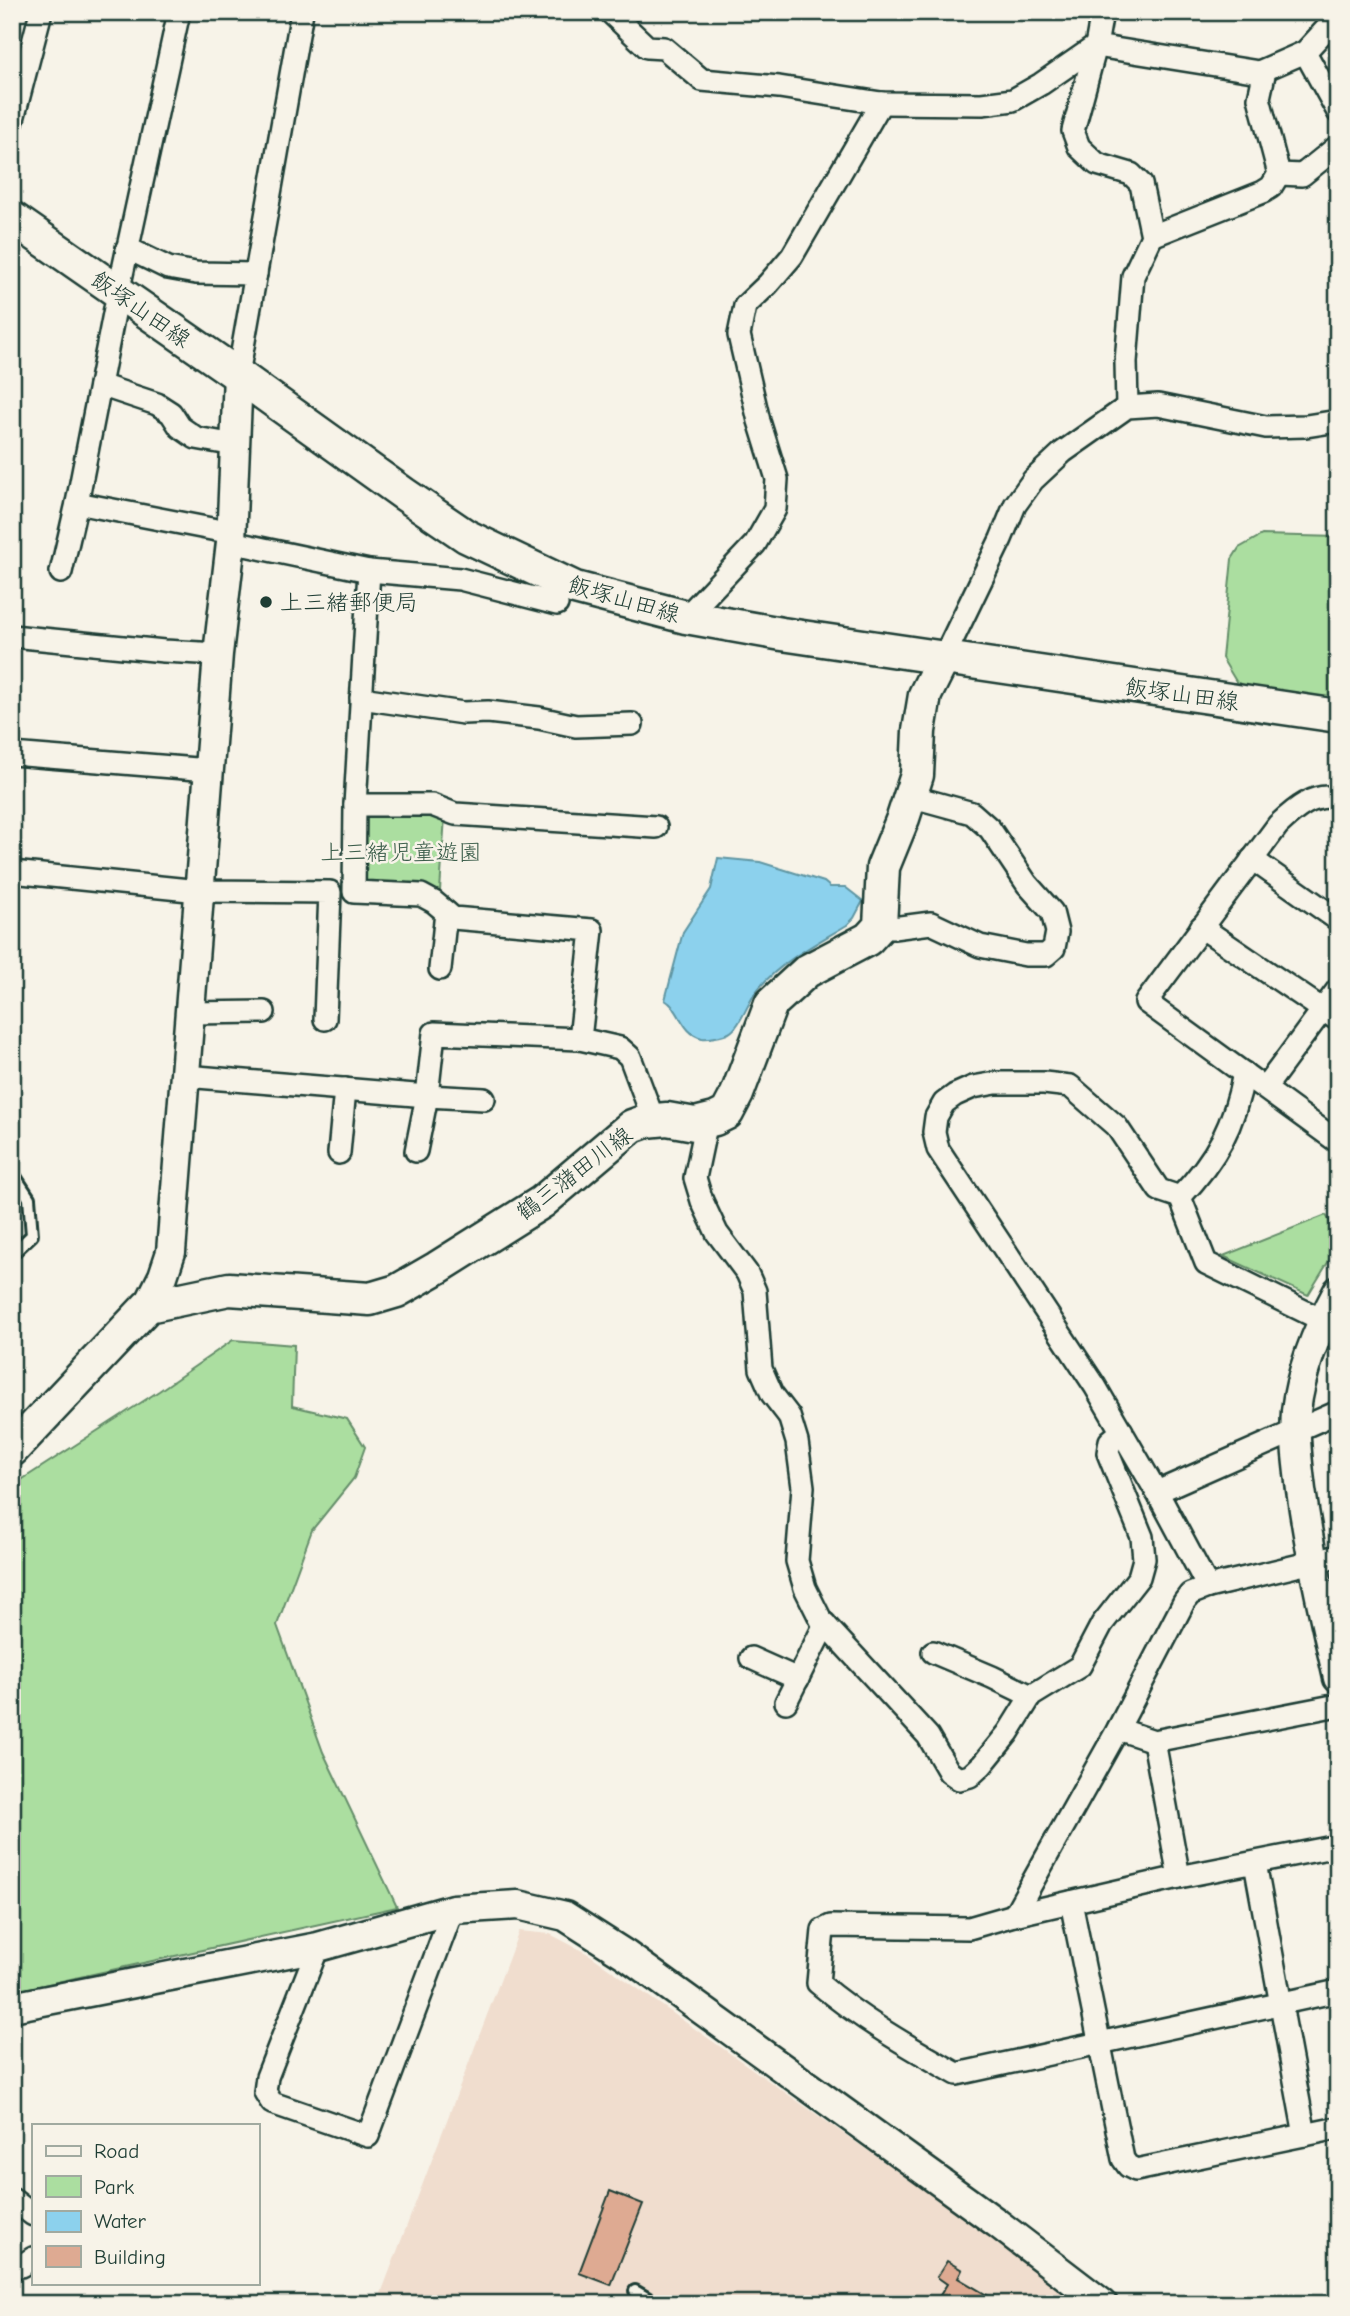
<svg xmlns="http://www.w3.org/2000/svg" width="1350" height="2316" viewBox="0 0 1350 2316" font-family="'Comic Neue','Klee One',sans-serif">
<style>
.built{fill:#f0ddce}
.green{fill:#abdea0;stroke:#658e6a;stroke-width:2}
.water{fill:#8cd1ed;stroke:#6096a3;stroke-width:2}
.building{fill:#deaa92;stroke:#1f3d34;stroke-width:2}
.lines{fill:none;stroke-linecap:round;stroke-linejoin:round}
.service-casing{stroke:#1f3d34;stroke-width:16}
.minor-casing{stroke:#1f3d34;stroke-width:26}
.tertiary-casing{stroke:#1f3d34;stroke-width:33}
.secondary-casing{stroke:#1f3d34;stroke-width:37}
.service{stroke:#f7f3e8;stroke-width:10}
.minor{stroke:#f7f3e8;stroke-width:21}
.tertiary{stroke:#f7f3e8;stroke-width:28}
.secondary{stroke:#f7f3e8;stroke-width:32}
.poi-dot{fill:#1f3d34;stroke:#f7f3e8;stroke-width:2.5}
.labels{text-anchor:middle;stroke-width:5;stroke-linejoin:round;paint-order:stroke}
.street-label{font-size:23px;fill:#1f3d34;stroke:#f7f3e8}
.poi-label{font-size:23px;fill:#1f3d34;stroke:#f7f3e8;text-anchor:start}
.park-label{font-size:23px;fill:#3b5d4a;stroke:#f7f3e8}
</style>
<rect width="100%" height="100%" fill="#f7f3e8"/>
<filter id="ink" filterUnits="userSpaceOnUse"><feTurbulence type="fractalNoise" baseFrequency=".0143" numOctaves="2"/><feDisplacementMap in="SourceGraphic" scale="14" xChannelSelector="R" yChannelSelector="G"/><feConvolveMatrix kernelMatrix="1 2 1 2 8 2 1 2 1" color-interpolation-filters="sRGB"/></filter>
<g filter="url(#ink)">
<path class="built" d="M519,1931l31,3 40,21 496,349h-709z"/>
<g class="green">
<path d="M1262,535l76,2v163l-83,-11 -18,-6 -15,-25 10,-99 7,-11z"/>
<path d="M361,810l84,6 -5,75 -82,-4z"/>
<path d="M1326,1215l12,20v11l-30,49 -85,-39z"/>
<path d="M233,1340l61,5 -2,61 55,13 18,28 -11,31 -42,52 -35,95 46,127 74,155 -385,85v-506l147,-95z"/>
</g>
<path class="water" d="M718,858l42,4 64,20 6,5h15l18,14 -9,17 -7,7c-30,18 -65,36 -88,63 -10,11 -19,40 -30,45 -6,3 -21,6 -27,5 -21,-5 -21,-29 -37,-38l18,-68 28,-43z"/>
<g class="building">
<path d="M610,2191l33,13 -32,81 -32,-12z"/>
<path d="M947,2261l15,9 -4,8 44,26h-51l-12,-7 8,-13 -10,-7z"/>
</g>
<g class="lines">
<g class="service-casing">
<g id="service">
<path d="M12,1172l17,26 3,37 -20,19"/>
<path d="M635,2291l22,13"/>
</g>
</g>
<g class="minor-casing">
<g id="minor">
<path d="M610,12l37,35 17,1 38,32 77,7 102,16 101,1 31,-4 28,-16 55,-38 163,26 46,-20 33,-36"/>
<path d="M1102,12l-6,34 -23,85 6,16 18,17 34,10 10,10 11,52 -19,40 -7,86 1,45"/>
<path d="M1305,52l33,60"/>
<path d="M12,123l29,-111"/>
<path d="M1279,174l23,1 36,-29"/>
<path d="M1152,236l111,-44 8,-5 8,-13 -20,-76 6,-28"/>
<path d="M127,248l41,20 28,5 60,1"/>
<path d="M238,375l64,-363"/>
<path d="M100,385l57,19 14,9 9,14 16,11 39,7"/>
<path d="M77,503l155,30"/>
<path d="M231,542l138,29 -14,234 -1,87 67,3 13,7 19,16 139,12 -12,109 40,9 10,9 24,64"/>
<path d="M369,571l91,8 97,25"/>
<path d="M61,572l16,-69 41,-210 61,-281"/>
<path d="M686,617l69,-73 20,-35 2,-30 -18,-58 -20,-86 6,-29 23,-22 24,-28 89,-153"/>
<path d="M12,636l152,15 54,3"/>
<path d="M943,659l58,-120 14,-34 18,-25 30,-28 64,-45 31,-2 108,22 40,-1 32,-5"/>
<path d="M361,698l102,15 25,-1 51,6 37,8 56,-2"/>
<path d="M12,754l197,16"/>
<path d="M1338,799c-23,-8 -44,11 -60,26l-132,177 192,140"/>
<path d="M355,805h77l23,9 201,13"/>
<path d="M1252,859l86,61"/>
<path d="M12,872l187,19 131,1 -5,127"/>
<path d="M880,926l13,2 38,-5 49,23 46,9h20l8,-7 3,-16 -5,-20 -25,-28 -37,-55 -18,-16 -62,-17"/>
<path d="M1201,927l137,93"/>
<path d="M440,969l6,-57"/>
<path d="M190,1013l74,-1"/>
<path d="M185,1076l242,20 7,-63 146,6"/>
<path d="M1265,1088l73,-99"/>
<path d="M707,1121l-12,57 7,23 15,32 30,40 8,18 6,78 11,25 17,22 8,26 6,45 -6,74 8,27 16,32 107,116 21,36 10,7 11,-3 12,-11 26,-32 23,-37 49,-30 22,-42 37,-47 5,-18 -2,-22 -34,-84 2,-12 12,-10"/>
<path d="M416,1151l11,-55 57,3"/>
<path d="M339,1153l6,-64"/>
<path d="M1180,1197c37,-39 54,-71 64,-124"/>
<path d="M1157,1492l181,-80"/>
<path d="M1338,1556l-130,31 -18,7 -6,8 -66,127 -104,186 -45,13 -138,-2 -8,4 -5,53c42,36 91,64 139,91l381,-83"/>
<path d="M1208,1587l-45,-84 -68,-117 -157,-237 -4,-17 2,-15 8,-14 11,-8 18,-8 23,-4h48l26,3 47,41 42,63 21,7 26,66 116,57"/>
<path d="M933,1652l59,25 39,19"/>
<path d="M751,1658l47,21"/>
<path d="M786,1702l39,-78"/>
<path d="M1118,1729l36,12 184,-36"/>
<path d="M1154,1741l25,136"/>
<path d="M1255,1863l50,272"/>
<path d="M1071,1902l52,257 5,7 8,4 202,-42"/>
<path d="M1014,1915l165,-38 159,-31"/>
<path d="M318,1947l-51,130 -2,15 7,11 96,33 85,-227"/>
<path d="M12,2199l21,16"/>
<path d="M12,2266h9l12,-8"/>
</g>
</g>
<g class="tertiary-casing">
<g id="tertiary">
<path d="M1338,1291c-20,37 -37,77 -42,120 -2,25 2,54 5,79 9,64 23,126 37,188"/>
<path d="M148,1306l15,-30 8,-24 47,-598 13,-112 7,-167"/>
<path d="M12,2007l306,-60 135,-38 65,-4 47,11 61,39 371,268 106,81"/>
</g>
</g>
<g class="secondary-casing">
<g id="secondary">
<path d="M12,218l226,157 166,119 62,42 109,52 111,29 96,17 556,82"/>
<path d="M12,1450l136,-144 81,-17 141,10 27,-8 40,-23 105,-66 90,-76 14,-5 21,-2 28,5 20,-5 12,-6 10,-19 34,-90 36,-33 61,-32 12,-13 3,-59 20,-49 14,-43 2,-44 6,-36 18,-36"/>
</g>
</g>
<use href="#service" class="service"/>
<use href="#minor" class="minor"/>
<use href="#tertiary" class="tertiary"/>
<use href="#secondary" class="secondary"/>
</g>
</g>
<circle class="poi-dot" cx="266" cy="602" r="7"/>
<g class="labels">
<g class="street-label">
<text transform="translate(141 309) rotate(35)" y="8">飯塚山田線</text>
<text transform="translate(624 599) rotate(16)" y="8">飯塚山田線</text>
<text transform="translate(1182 694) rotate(8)" y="8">飯塚山田線</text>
<text transform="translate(574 1173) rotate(-37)" y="8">鶴三潴田川線</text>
</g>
<g class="poi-label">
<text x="280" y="610">上三緒郵便局</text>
</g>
<g class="park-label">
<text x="401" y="860">上三緒児童遊園</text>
</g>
</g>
<rect width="1350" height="2316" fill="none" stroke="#f7f3e8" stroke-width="42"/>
<rect x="21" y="21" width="1308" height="2274" fill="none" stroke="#1f3d34" stroke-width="2.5" filter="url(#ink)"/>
<rect x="32" y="2124" width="228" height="161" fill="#f7f3e8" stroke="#a1aaa0" stroke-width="2"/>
<rect x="46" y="2146" width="35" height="10" fill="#f7f3e8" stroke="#a1aaa0" stroke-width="2"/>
<text x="94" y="2158" font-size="21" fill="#1f3d34">Road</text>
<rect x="46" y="2176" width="35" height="21" fill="#abdea0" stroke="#a1aaa0" stroke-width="2"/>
<text x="94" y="2194" font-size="21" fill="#1f3d34">Park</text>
<rect x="46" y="2211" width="35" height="21" fill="#8cd1ed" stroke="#a1aaa0" stroke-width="2"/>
<text x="94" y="2228" font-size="21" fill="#1f3d34">Water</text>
<rect x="46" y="2246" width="35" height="21" fill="#deaa92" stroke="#a1aaa0" stroke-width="2"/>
<text x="94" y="2264" font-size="21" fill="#1f3d34">Building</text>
</svg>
